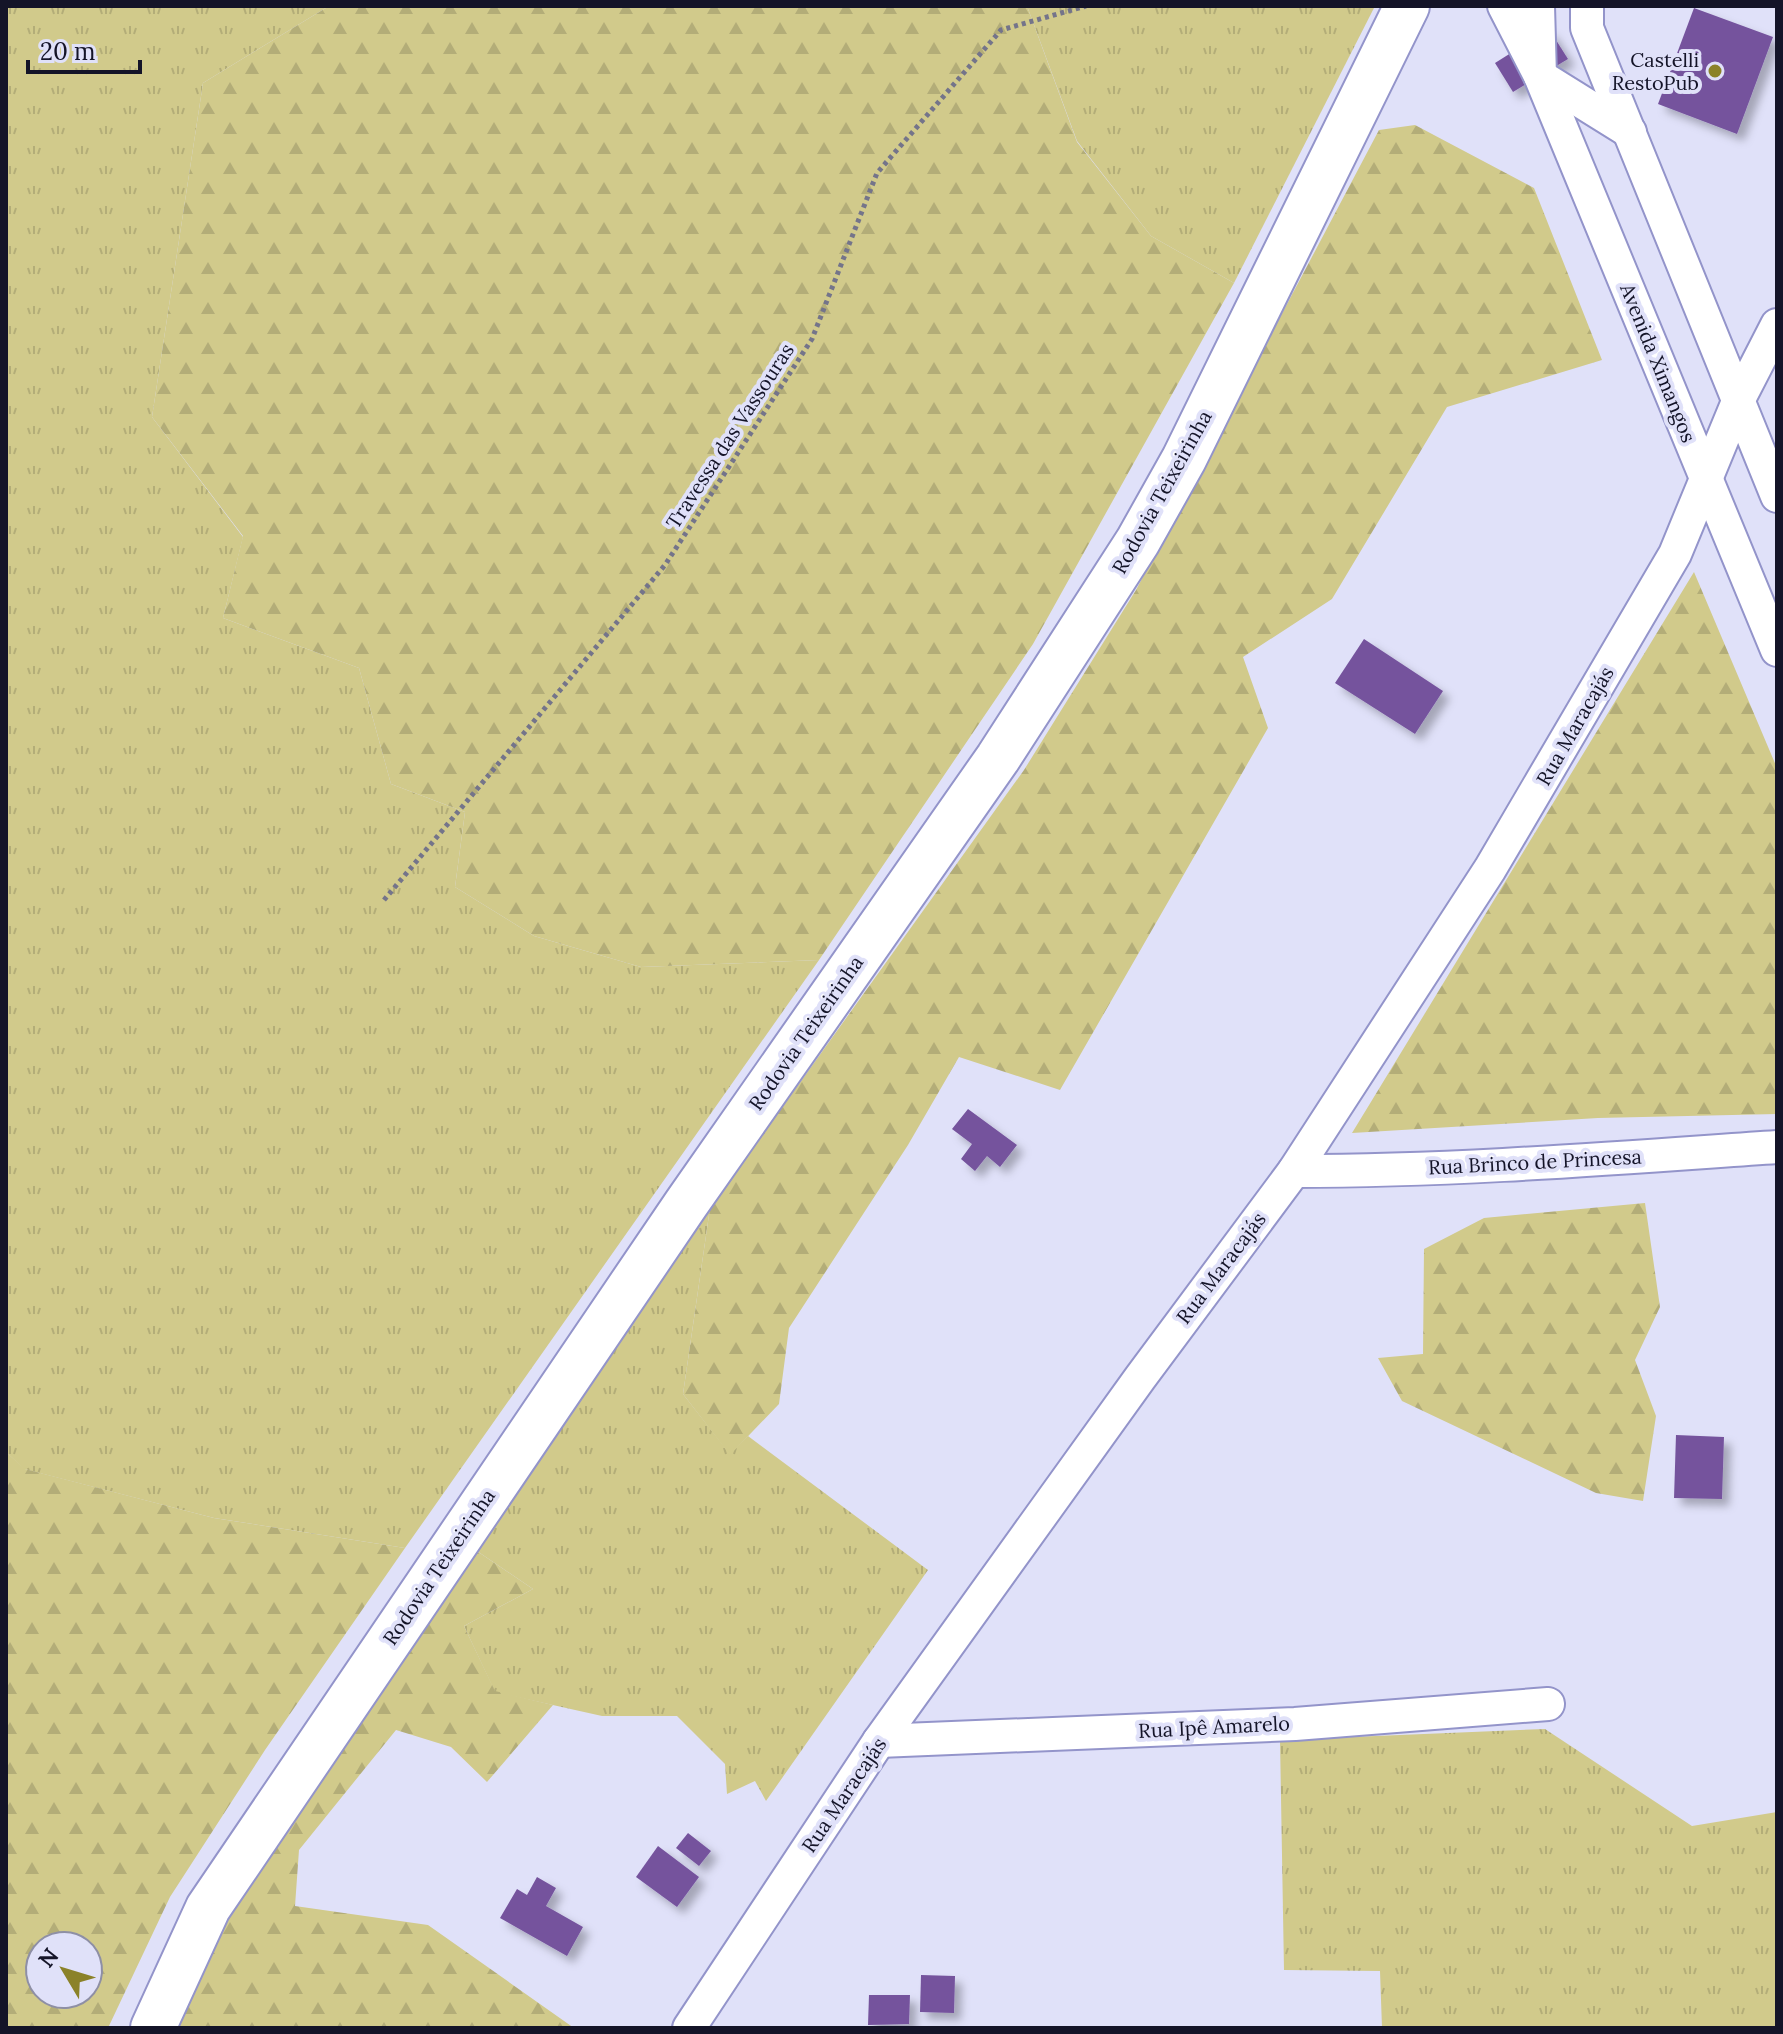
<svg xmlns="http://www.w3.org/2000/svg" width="1783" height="2034" viewBox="0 0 1783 2034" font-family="Lora,serif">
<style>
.grass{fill:url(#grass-tufts)}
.forest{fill:url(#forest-firs);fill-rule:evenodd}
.building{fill:#75539d;filter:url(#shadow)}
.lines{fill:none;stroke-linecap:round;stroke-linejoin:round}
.minor-casing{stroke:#9394ca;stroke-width:36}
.primary-casing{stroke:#9394ca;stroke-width:48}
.path{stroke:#74748a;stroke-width:5;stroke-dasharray:4 4;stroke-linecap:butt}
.minor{stroke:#fff;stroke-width:32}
.primary{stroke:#fff;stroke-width:44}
.poi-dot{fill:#8b8229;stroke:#e0e1f9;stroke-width:3}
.labels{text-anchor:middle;stroke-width:8;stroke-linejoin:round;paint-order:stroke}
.poi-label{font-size:20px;fill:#141428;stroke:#e0e1f9;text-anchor:end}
.street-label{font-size:20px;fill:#141428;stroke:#e0e1f9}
</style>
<defs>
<pattern id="grass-tufts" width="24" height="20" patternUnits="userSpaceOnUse" patternTransform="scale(2)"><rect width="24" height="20" fill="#d1ca8b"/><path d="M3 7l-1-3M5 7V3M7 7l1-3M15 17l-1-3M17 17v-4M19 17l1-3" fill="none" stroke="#b3ad78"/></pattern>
<pattern id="forest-firs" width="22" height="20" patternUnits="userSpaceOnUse" patternTransform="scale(2)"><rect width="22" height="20" fill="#d1ca8b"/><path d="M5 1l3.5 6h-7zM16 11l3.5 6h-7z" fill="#b3ad78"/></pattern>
<filter id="shadow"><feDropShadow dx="7" dy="7" stdDeviation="4" flood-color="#0004"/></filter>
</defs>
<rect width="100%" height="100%" fill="#e0e1f9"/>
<g class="grass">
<path d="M6,6h323l-126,77 -51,334 91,120 -20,81 136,50 32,116 74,28 -10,75 79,49 107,31 178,-7 -414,588 -191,-30 -190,-49 -18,-17z"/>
<path d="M1027,6h348l-141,277 -83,-47 -74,-95z"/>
<path d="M710,1208l-27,186 47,60 18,-18 180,134 -162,231 -11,-20 -28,13 -2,-30 -48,-48h-75l-107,-24 -31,-66 69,-37 -59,-40z"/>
<path d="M1545,1729l147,97 85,-14v216h-395l-2,-57 -96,-1 -4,-230z"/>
</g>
<g class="forest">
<path d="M329,6h698l50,136 74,94 83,47 -201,361 -214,316 -178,7 -107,-31 -79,-49 10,-75 -74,-28 -32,-116 -136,-50 20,-82 -91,-119 51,-334z"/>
<path d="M1415,125l119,63 68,172 -155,47 -115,192 -89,58 25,71 -208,362 -101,-33 -51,88 -119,183 -10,76 -49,51 -47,-61 27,-186 314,-438 112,-180 243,-460z"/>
<path d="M1694,572l83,196v346l-179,4 -246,15z"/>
<path d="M1645,1203l15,104 -25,53 21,56 -13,85 -47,-8 -194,-92 -24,-43 45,-4 1,-105 60,-31z"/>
<path d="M6,1452l19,17 189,49 191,30 -140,202 -95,147 -62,131h-102zM88,1946v48h-48v-48z"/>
<path d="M474,1549l59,40 -69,37 31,65 58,14 -66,77 -36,-35 -55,-17 -97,120 -4,56 133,19 146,103h-398l52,-113z"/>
</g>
<g class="building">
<path d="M1694,8l79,29 -36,97 -79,-30z"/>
<path d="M1549,29l19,30 -55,33 -18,-29z"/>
<path d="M1364,639l79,52 -28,43 -80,-51z"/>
<path d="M968,1109l49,36 -17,22 -13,-11 -12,15 -14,-12 11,-15 -20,-15z"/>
<path d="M1676,1435l48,2 -2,62 -48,-1z"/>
<path d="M688,1833l23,18 -12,15 -23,-18z"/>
<path d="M658,1846l41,31 -22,30 -41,-30z"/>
<path d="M537,1877l19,11 -10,18 37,21 -16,29 -67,-38 17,-29 10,6z"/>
<path d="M921,1975l34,1 -1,37 -34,-1z"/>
<path d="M869,1995h41l-1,29 -41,1z"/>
</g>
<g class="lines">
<g class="minor-casing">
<g id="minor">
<path d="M1504,6l36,70 90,56"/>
<path d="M1538,6l2,70 237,574"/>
<path d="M1587,6v22l190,468"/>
<path d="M1294,1171c161,0 322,-13 483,-24"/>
<path d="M879,1741l416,-17 253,-20"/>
<path d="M689,2028l190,-287 261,-363 154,-207 196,-302 185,-315 64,-155 38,-74"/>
</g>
</g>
<g class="primary-casing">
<path id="primary" d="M153,2028l55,-120 478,-704 312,-446 140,-217 46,-82 223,-453"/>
</g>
<path class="path" d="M384,900l281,-335 147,-226 65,-166 124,-143 85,-24"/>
<use href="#minor" class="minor"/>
<use href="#primary" class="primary"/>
</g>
<circle class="poi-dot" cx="1715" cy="71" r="8"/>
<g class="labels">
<g class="poi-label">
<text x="1699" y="67">Castelli<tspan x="1699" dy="23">RestoPub</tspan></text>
</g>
<g class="street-label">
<text transform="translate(1658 363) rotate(68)" y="7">Avenida Ximangos</text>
<text transform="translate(730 436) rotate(-57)" y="7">Travessa das Vassouras</text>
<text transform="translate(1162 492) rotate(-61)" y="7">Rodovia Teixeirinha</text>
<text transform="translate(1575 726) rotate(-60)" y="7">Rua Maracajás</text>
<text transform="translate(806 1033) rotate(-55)" y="7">Rodovia Teixeirinha</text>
<text transform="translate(1535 1162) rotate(-3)" y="7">Rua Brinco de Princesa</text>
<text transform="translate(1221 1268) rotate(-53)" y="7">Rua Maracajás</text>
<text transform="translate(439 1567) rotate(-56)" y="7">Rodovia Teixeirinha</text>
<text transform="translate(1214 1727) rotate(-3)" y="7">Rua Ipê Amarelo</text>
<text transform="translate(844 1795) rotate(-56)" y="7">Rua Maracajás</text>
</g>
</g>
<rect width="1783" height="2034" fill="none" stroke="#141428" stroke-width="16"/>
<g transform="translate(64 1970) rotate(308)"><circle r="38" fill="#e0e1f9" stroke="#8e8fa5" stroke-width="2"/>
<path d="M0-6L14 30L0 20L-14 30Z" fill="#8b8229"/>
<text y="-12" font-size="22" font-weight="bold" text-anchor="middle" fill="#141428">N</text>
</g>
<path d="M28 60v12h112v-12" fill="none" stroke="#141428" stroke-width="4"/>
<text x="40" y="60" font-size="24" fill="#141428" stroke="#e0e1f9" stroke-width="6" paint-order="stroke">20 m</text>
</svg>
